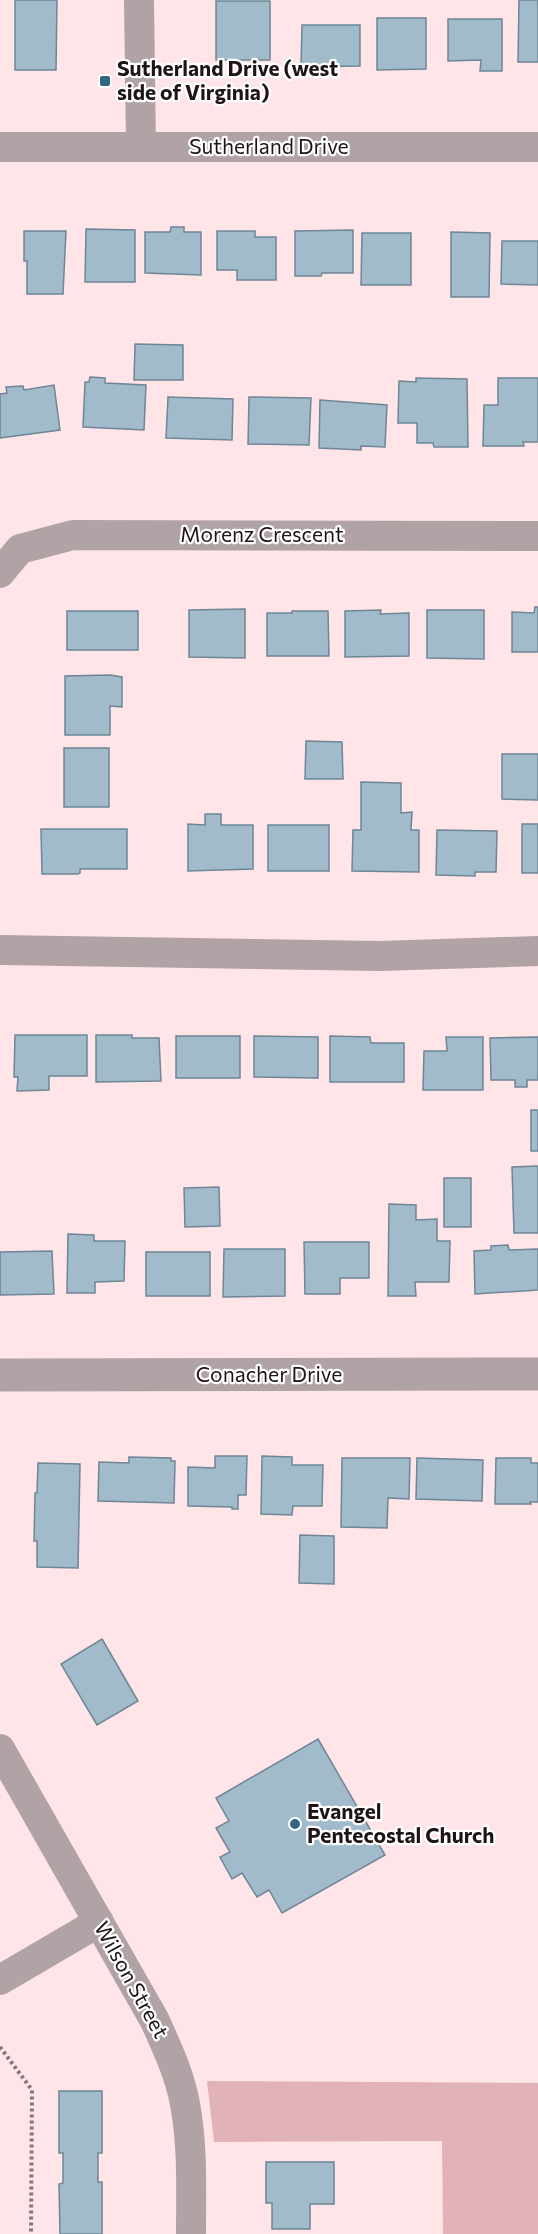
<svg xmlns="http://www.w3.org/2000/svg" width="538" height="2234" viewBox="0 0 538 2234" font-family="Commissioner,sans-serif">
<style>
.green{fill:#e2b2b9}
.building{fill:#a1bbca;stroke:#6e8695;stroke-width:1.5}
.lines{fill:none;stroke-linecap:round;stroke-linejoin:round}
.path{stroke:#877577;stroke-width:4;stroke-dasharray:3 3;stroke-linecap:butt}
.minor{stroke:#b1a3a5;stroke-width:30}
.tertiary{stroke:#b1a3a5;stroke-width:33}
.poi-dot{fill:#326783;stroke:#fff;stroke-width:2}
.labels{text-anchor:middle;stroke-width:4.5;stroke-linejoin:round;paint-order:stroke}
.poi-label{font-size:21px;font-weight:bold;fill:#1e1315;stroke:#fff;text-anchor:start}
.street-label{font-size:21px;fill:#1e1315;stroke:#fff}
</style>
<rect width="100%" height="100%" fill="#ffe5e8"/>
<path class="green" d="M207,2081l331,2v151h-95l-1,-93 -228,1z"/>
<g class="building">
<path d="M15,0h42l-1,70h-41z"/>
<path d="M519,0h19v62h-20z"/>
<rect x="216" y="1" width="54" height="59"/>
<path d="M377,18h49v51l-49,1z"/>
<path d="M448,19h54v52h-22l1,-11 -33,1z"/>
<path d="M302,25h58v41l-59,1z"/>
<path d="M171,227h13v5h17v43l-56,-2v-41h25z"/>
<path d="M86,229l49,1v52h-50z"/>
<path d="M353,230v43h-31l-1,3h-26v-45z"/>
<path d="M24,231h42l-3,63h-36v-33h-3z"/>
<path d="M217,231h38v6h21v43h-39v-10h-20z"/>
<path d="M451,232l39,1 -1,64h-38z"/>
<path d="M362,233h49v52h-50z"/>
<path d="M502,241h36v44l-37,-1z"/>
<path d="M135,344l48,1v35h-49z"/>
<path d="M90,377l15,1v5l41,2 -2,45 -61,-3 2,-45h4z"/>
<path d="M416,378l51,1 1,68h-34l-1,-4h-16v-20h-19l1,-42 17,1z"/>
<path d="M498,378h40v64h-15l1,4h-41l1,-41h14z"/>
<path d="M54,385l6,45 -60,8v-44l7,-1 -1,-6 17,-1 1,4z"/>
<path d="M168,397l65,2 -1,41 -66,-2z"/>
<path d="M249,397l62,1 -2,47 -61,-1z"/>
<path d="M320,400l67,5 -2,42 -24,-1v4l-42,-2z"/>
<path d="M535,607h3v45h-26v-40l22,1z"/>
<path d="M245,609v49l-56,-1v-47z"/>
<path d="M381,610l-1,4 29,-1v43l-64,1v-46z"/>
<path d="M427,610h57v49l-57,-1z"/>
<rect x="67" y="611" width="71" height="39"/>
<path d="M292,611h36l1,45h-62v-43h25z"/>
<path d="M110,675l12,2v30l-12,-1v29h-45v-59z"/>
<path d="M306,741l36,1 1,37h-38z"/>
<rect x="64" y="748" width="45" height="59"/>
<path d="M502,754h36v46l-36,-1z"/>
<path d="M361,782l40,1v30l11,-1 -1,18h8v42l-67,-1 1,-41h8z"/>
<path d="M205,814h16v11h32v44l-65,2v-47l17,1z"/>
<rect x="522" y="824" width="16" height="49"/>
<rect x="268" y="825" width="61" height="46"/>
<path d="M41,829h86v40h-47v4l-2,1h-36z"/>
<path d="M437,830l60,1 -1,41h-21v4l-39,-1z"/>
<path d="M15,1035h72v41h-38v14l-32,1 1,-14h-4z"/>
<path d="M96,1035h36v3h27l2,43 -65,1z"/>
<rect x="176" y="1036" width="64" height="42"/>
<path d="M254,1036l64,1v41l-64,-1z"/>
<path d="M330,1036l40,1 1,6h33v39h-74z"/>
<path d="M446,1037h37v53h-60l1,-39h23z"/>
<path d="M538,1037v43h-11v7h-12v-7h-24l-1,-42z"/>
<rect x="531" y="1110" width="7" height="41"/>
<path d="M538,1166v67h-24l-2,-66z"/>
<rect x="444" y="1178" width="27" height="49"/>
<path d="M219,1187l1,39 -35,1 -1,-39z"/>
<path d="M389,1204l27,1v15l21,-1v22h13l-1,41h-34l1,14h-28z"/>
<path d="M68,1234l26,1v6h31l-1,40 -29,1v11h-28z"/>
<path d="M304,1242h65v36h-29v16h-35z"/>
<path d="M508,1245l1,5 29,-1v41l-63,4 -1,-43 17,-1v-4z"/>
<path d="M224,1249h61v47l-62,1z"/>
<path d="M52,1251l2,43 -54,1v-43z"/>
<rect x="146" y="1252" width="64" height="44"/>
<path d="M215,1456h32l-1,39h-8v14h-6v-2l-44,-1v-39l27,1z"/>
<path d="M262,1456l30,1v8h31l-1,41h-29l-1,9 -31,-1z"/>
<path d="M129,1457l42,1v3h4l-1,42 -76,-2 1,-39 30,1z"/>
<path d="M342,1458h68l-1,41 -21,-1 -1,30 -46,-1z"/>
<path d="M417,1458l66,2 -1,41 -66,-2z"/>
<path d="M496,1458h35v5h7v39h-8l1,2h-36z"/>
<path d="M38,1463l42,1 -2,104 -41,-1v-26h-3l1,-48h2z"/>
<path d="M300,1535l34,1v48l-35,-1z"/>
<path d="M102,1639l36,62 -41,24 -36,-61z"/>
<path d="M318,1739l67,116 -103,58 -13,-23 -12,7 -15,-24 -10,6 -12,-22 10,-5 -14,-24 13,-7 -13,-23z"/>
<path d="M59,2091h43v62h-4v29h4v52h-42l-1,-50 4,-1v-30h-4z"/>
<path d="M266,2162h68v42h-24v25h-38v-26h-6z"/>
</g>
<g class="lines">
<path class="path" d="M0,2047l32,43 -1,144"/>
<g class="minor">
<path d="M139,0l2,147"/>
<path d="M0,147h538"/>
<path d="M0,573l20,-24 53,-14 465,1"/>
<path d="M0,950l379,6 159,-5"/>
<path d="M0,1749l155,272c12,27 25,54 30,83 8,43 6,87 6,130"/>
<path d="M0,1980l99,-58"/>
</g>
<path class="tertiary" d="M0,1375l538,-1"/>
</g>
<g class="poi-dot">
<rect x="99" y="75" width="12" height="12" rx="3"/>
<circle cx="295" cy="1824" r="6"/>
</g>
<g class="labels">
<g class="poi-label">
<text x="117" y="76">Sutherland Drive (west<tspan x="117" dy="24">side of Virginia)</tspan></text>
<text x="307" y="1819">Evangel<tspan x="307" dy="24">Pentecostal Church</tspan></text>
</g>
<g class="street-label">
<text x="269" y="154">Sutherland Drive</text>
<text x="262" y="542">Morenz Crescent</text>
<text x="269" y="1382">Conacher Drive</text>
<text transform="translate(131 1980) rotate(61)" y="7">Wilson Street</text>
</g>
</g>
</svg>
